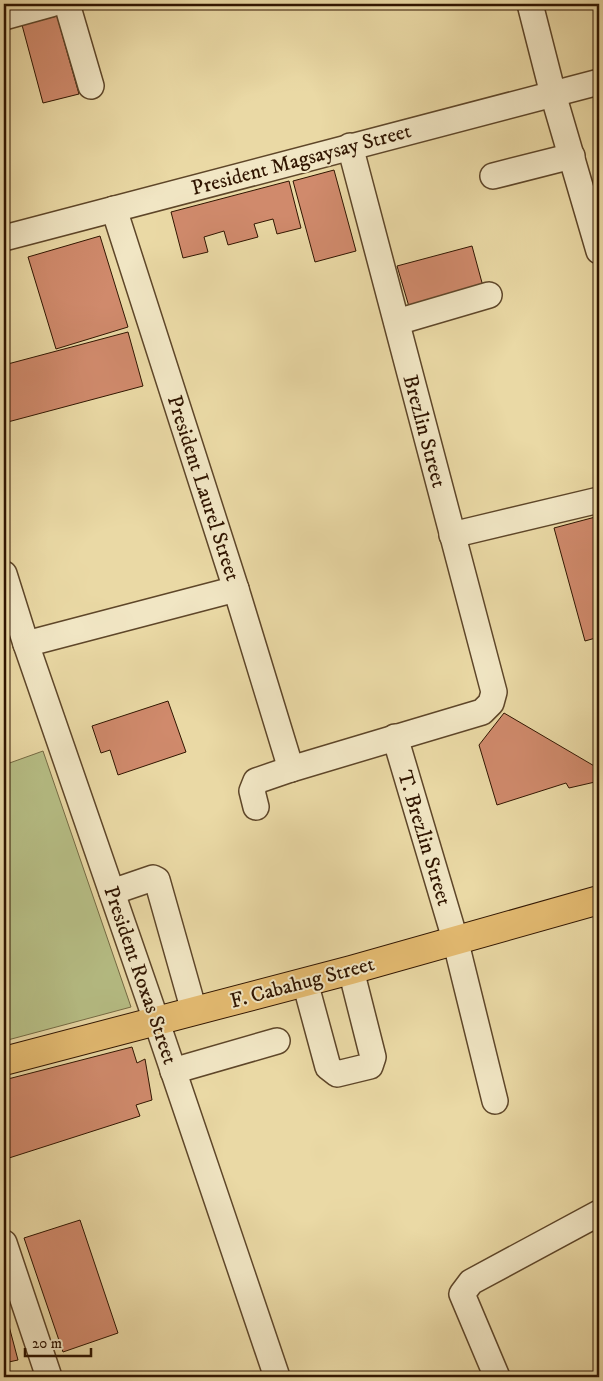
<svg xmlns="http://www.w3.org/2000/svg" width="603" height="1381" viewBox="0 0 603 1381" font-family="'IM FELL DW Pica',serif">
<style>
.green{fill:#b7bf86;stroke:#746a43}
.building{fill:#d08a6c;stroke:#301500}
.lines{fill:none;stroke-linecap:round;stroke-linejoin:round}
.minor-casing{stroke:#5e4629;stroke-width:28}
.major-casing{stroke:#301500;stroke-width:30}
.minor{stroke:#f1e6c4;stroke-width:25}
.major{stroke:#e5bc72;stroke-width:28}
.labels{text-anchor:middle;stroke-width:4;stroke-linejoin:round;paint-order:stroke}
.street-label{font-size:21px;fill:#301500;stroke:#f1e6c4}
</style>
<rect width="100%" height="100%" fill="#ead9a5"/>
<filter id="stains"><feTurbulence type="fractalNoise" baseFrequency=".004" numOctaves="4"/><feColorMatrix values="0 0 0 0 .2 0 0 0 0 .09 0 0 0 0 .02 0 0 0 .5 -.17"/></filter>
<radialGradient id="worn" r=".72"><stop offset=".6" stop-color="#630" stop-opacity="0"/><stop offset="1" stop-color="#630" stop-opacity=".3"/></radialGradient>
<path class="green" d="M43,751l88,256 -127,34v-276z"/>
<g class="building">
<path d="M57,16l22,78 -36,9 -21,-78z"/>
<path d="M334,170l22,81 -41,11 -22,-81z"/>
<path d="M289,181l12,47 -24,6 -4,-15 -19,5 4,13 -30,8 -4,-14 -20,6 4,15 -25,6 -12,-46z"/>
<path d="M100,236l28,91 -72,22 -28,-92z"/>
<path d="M472,246l12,44 -74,20 -13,-44z"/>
<path d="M128,332l15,54 -139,37v-58z"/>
<path d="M599,516v121l-14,4 -31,-113z"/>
<path d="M168,701l18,51 -68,23 -8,-25 -9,3 -9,-27z"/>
<path d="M504,713l92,54 -1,15 -26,6 -3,-5 -69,22 -18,-60z"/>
<path d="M132,1047l5,16 8,-4 7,41 -16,5 4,11 -131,42 -5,-23v-55z"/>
<path d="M80,1220l38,113 -55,19 -39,-114z"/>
<path d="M5,1311l13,49 -14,3v-51z"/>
</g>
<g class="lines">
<g class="minor-casing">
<g id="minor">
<path d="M67,4l24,82"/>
<path d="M530,4l23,90 46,157"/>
<path d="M4,17l47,-13"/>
<path d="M493,176l79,-20"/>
<path d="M114,209l122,380 55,180"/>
<path d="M4,238l595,-156"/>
<path d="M397,322l92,-27"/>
<path d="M452,535l147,-35"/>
<path d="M4,574l22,70 130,376 121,357"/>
<path d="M26,644l210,-55"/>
<path d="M395,737l60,202 40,162"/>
<path d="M256,807l-4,-16 4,-10 35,-12 191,-57 9,-9 3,-11 -144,-546"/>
<path d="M112,892l41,-14 4,2 37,131"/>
<path d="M305,982l23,85 9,7 33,-8 3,-9 -22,-87"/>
<path d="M173,1071l104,-30"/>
<path d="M4,1243l45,134"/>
<path d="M497,1377l-35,-83 9,-12 128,-69"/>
</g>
</g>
<g class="major-casing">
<path id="major" d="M4,1061l347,-91 248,-70"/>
</g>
<use href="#minor" class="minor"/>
<use href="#major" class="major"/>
</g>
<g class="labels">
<g class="street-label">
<text transform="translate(301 159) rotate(-15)" y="7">President Magsaysay Street</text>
<text transform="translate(425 431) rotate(75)" y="7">Brezlin Street</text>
<text transform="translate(204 488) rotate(72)" y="7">President Laurel Street</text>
<text transform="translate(425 838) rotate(73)" y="7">T. Brezlin Street</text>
<text transform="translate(141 975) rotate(71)" y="7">President Roxas Street</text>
<text transform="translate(302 982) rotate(-15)" y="7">F. Cabahug Street</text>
</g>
</g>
<rect width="603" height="1381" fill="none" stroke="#ead9a5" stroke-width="20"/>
<rect x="5" y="5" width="593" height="1371" fill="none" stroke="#301500" stroke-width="2.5"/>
<rect x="10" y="10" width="583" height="1361" fill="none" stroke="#301500"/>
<path d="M25 1348v8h66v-8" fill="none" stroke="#301500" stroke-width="2.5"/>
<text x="32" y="1348" font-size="15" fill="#301500" stroke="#f1e6c4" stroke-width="4" paint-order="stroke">20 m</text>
<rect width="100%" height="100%" filter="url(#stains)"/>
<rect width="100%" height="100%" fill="url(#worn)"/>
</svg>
